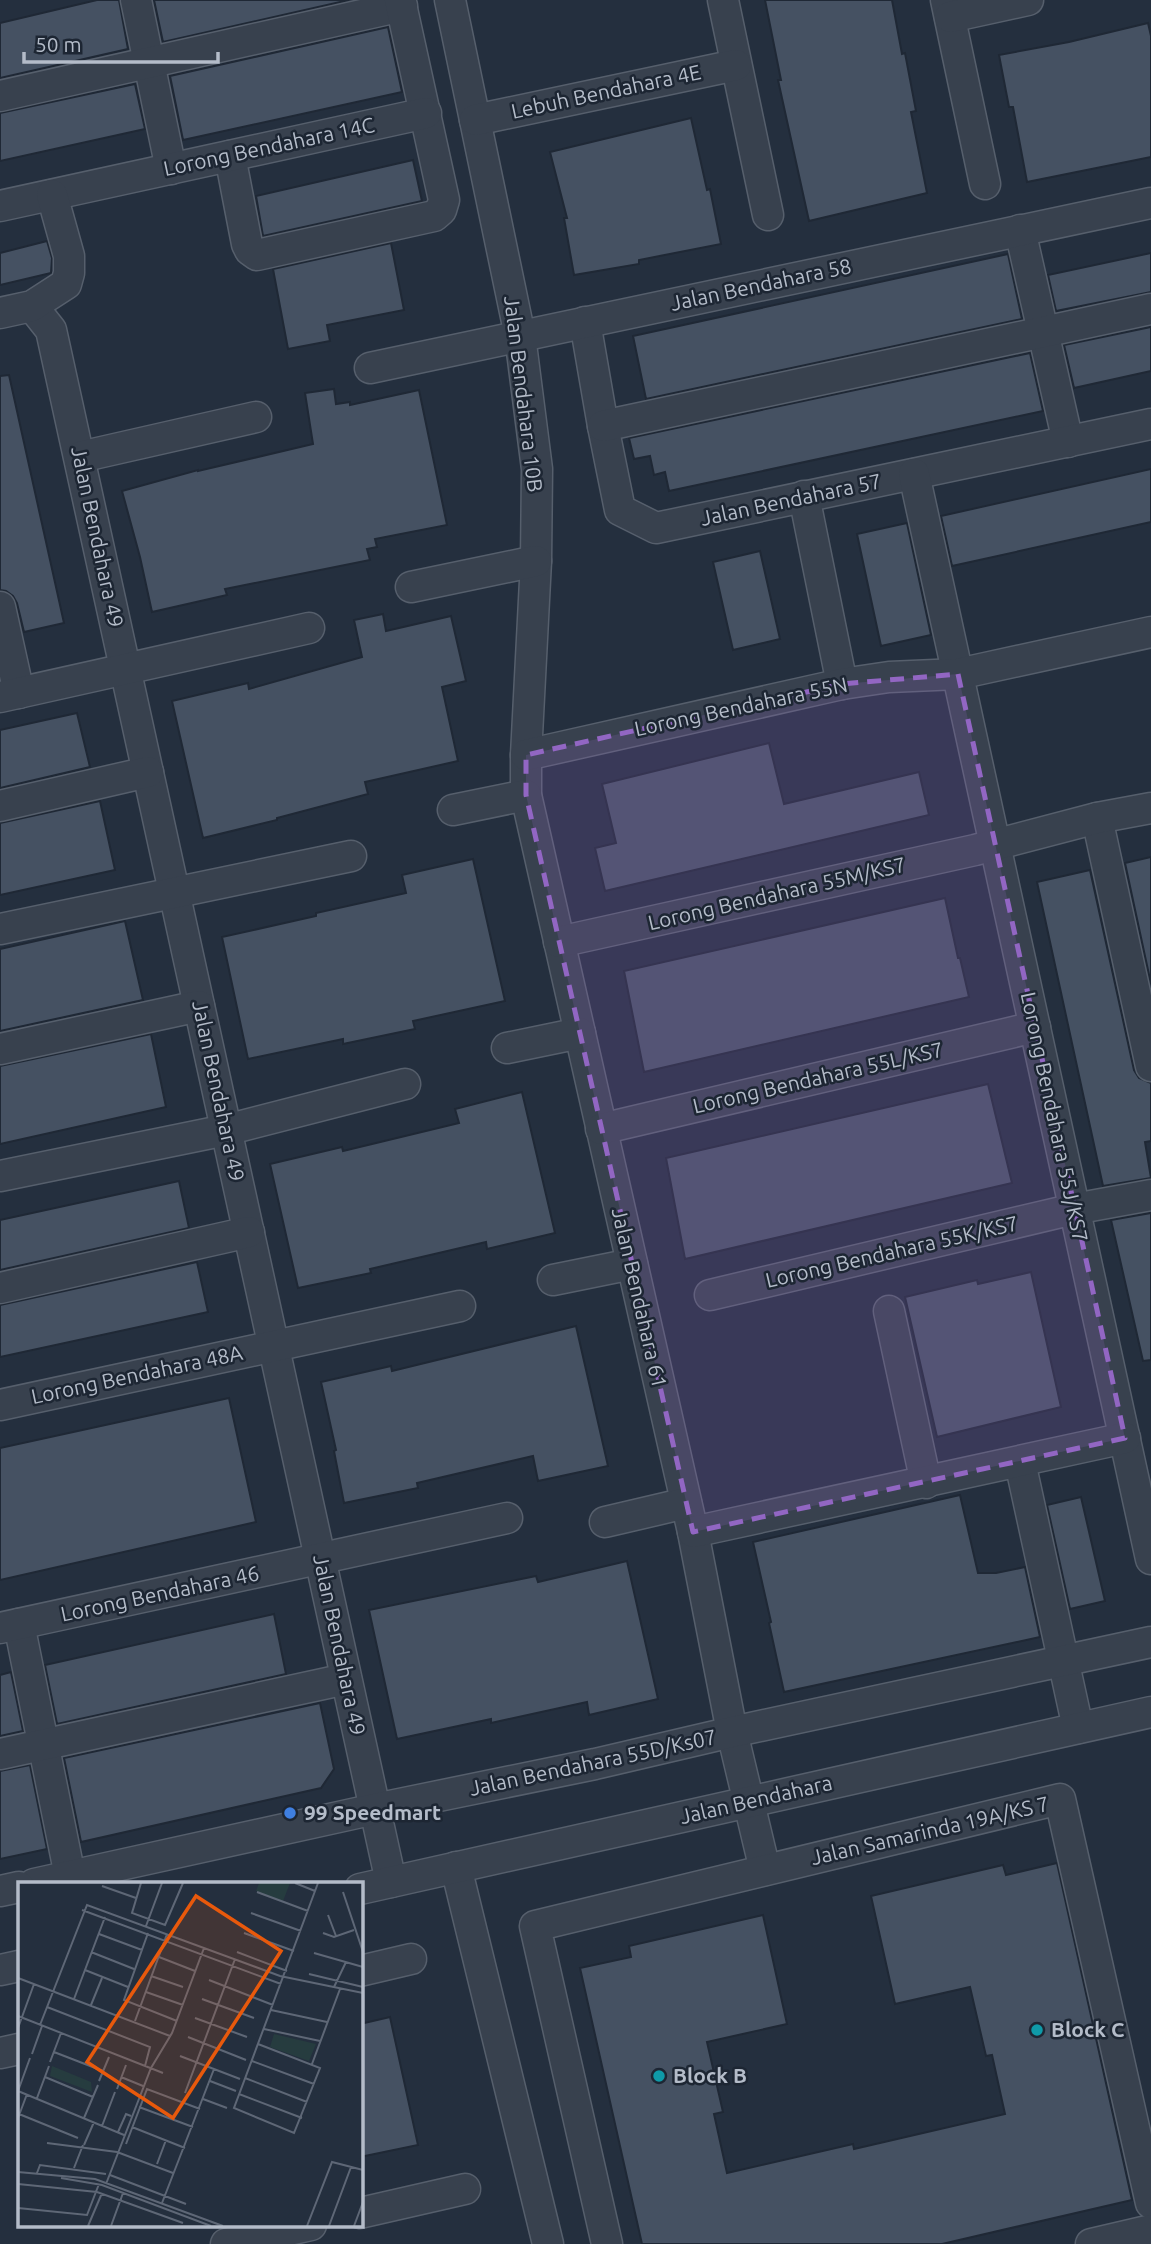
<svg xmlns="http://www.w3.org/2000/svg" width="1151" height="2244" viewBox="0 0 1151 2244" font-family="Ubuntu,sans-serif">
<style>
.building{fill:#455162;stroke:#1f2835;stroke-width:2}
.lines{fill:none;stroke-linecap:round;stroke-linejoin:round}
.minor-casing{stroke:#565f6c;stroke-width:33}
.minor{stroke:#38414e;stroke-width:30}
.marked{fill:#9266c3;fill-opacity:0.2;stroke:#9266c3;stroke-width:5;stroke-dasharray:14 9;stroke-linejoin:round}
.shop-dot{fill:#3f7fe0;stroke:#1d2633;stroke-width:2.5}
.culture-dot{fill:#0f9aa8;stroke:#1d2633;stroke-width:2.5}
.labels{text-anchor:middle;stroke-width:5;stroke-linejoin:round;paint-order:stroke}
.street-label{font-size:21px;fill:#b4bcc9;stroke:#1d2633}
.poi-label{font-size:21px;font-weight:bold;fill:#b4bcc9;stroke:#1d2633;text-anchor:start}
.inset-road{fill:none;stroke:#5e6776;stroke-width:2}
.view{fill:#e8590c;fill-opacity:0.15;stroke:#e8590c;stroke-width:3.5}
.inset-edge{fill:none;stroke:#b4bcc9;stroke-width:3.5}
</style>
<rect width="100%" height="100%" fill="#242f3e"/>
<g class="building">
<path d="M97,0h22l9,49 -128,29v-55z"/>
<path d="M154,0h195l-186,42z"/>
<path d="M765,0h127l10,54 3,-1 11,58 -5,1 16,81 -118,28 -31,-141h3z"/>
<path d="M1148,23l3,13v121l-124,25 -14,-75h-4l-10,-52 70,-13z"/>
<path d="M388,27l14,65 -219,48 -13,-64z"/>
<path d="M135,84l10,45 -145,32v-48z"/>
<path d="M691,118l16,72 3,-1 11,55 -82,16v4l-65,11 -10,-57h3l-17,-66z"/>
<path d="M413,160l9,41 -159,35 -7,-40z"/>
<path d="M47,241l5,17 -1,15 -51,12v-32z"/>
<path d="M391,243l13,67 -77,15 3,16 -42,8 -15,-80z"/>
<path d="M1151,253v39l-95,19 -8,-36z"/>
<path d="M1008,254l14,65 -376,80 -13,-63z"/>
<path d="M1151,327v44l-77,17 -10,-43z"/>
<path d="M1030,353l13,58 -374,80 -4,-19 -11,3 -4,-19 -16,3 -5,-21z"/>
<path d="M9,375l55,248 -40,9 -7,-29 -4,-7 -7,-5 -6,-1v-214z"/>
<path d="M334,389l2,15 14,-2v3l69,-15 28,135 -72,14 2,8 -10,2 3,11 -145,29 2,6 -75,17 -12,-55 -18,-66 76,-21v1l115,-27 -8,-51z"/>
<path d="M1151,469v53l-199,44 -11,-50z"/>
<path d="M907,523l24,112 -50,11 -24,-112z"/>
<path d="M760,551l20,88 -47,11 -20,-88z"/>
<path d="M383,614l3,17 65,-15 15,65 -24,6 16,74 -93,21 3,12 -91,24v2l-74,18 -31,-137 76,-18 1,6 113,-32 -8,-37z"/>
<path d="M77,713l13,54 -90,21v-58z"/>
<path d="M769,743l15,61 135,-32 10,43 -324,76 -10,-43 21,-5 -14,-59z"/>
<path d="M100,801l15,69 -115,25v-72z"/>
<path d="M1151,857v127l-26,-121z"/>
<path d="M473,859l32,142 -92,20 2,8 -72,15v-5l-95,20 -26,-122 94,-21v-3l90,-20 -4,-18z"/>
<path d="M1090,870l44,200 5,8 12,5v58l-6,1 6,36 -48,8 -66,-304z"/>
<path d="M945,898l13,60h2l9,39 -325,75 -20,-101z"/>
<path d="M125,921l18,79 -143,31v-82z"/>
<path d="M151,1034l15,73 -166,37v-78z"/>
<path d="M988,1084l24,99 -327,76 -19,-101z"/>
<path d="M522,1092l33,141 -68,16 -1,-7 -116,27 1,4 -73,15 -28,-124 72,-17 1,4 116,-28 -4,-14z"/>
<path d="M179,1181l10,47 -189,42v-50z"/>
<path d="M1151,1213v147l-8,1 -32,-141z"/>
<path d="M197,1262l11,50 -208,45v-52z"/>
<path d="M1031,1272l30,135 -124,30 -32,-140 72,-17 1,4z"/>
<path d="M576,1326l32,140 -70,15 -5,-25 -116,27 1,5 -74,15 -10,-52 2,-1 -15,-68 70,-16 1,5z"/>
<path d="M229,1398l27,124 -256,58v-132z"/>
<path d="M960,1495l18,78h18l29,-6 15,70 -256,55 -15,-69 2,-1 -18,-80z"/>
<path d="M1081,1497l24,104 -35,8 -23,-104z"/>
<path d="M627,1561l31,138 -69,16 -2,-13 -96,21v-4l-94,20 -28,-129 167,-34 2,6z"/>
<path d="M274,1614l12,60 -229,50 -12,-59z"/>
<path d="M11,1672l12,59 -23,5v-61z"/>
<path d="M320,1703l14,66 -13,19 -240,54 -17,-84z"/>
<path d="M30,1765l17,84 -47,10v-88z"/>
<path d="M1057,1863l75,337 -190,44h-300l-62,-276 51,-11 -2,-11 134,-31 24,109 -80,18 16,70 -9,2 13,59 126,-29 1,5 151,-35 -13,-59 -6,1 -16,-69 -75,17 -24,-108 132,-31 3,10z"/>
<path d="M390,2017l28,128 -58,12v-133z"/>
</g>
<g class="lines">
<g class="minor-casing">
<g id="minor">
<path d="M136,0l35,169"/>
<path d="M450,0l70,336 17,133 -1,92 -10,194v40l167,737 39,200 33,138"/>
<path d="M723,0l45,215"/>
<path d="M946,0l39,184"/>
<path d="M950,17l78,-17"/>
<path d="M0,96l402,-90"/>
<path d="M475,120l261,-55"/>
<path d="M230,156l17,88 3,6 7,5 177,-39 7,-6 3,-10 -44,-200"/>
<path d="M0,206l426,-93"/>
<path d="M1020,230l48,212"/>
<path d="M32,306l19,24 340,1552"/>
<path d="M0,313l32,-7 34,-22 3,-11v-17l-17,-61"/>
<path d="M585,322l18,104 17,84 36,18 495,-104"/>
<path d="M370,368l781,-165"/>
<path d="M603,426l548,-117"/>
<path d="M80,457l176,-40"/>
<path d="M914,474l237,1085"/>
<path d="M804,496l38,188"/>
<path d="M411,587l125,-26"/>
<path d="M0,607l19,86"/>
<path d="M0,697l309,-69"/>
<path d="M526,755l316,-71 47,-7 69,-3 193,-42"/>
<path d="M0,806l148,-34"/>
<path d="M453,810l73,-15"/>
<path d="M1097,818l54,248"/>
<path d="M0,929l351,-73"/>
<path d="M559,942l416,-92 122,-32 54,-10"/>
<path d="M507,1048l73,-15"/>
<path d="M0,1049l199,-43"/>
<path d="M601,1129l434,-102"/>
<path d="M0,1176l226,-46 179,-46"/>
<path d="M553,1280l79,-16"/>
<path d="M0,1288l249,-56"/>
<path d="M710,1295l364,-86 77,-14"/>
<path d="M889,1311l37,172"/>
<path d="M0,1405l460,-99"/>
<path d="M1020,1462l58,266"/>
<path d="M605,1522l81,-19"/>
<path d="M693,1532l432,-94"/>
<path d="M19,1624l51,252"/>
<path d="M0,1628l507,-110"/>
<path d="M0,1754l346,-75"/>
<path d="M456,1867l92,377"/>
<path d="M34,1884l341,-75 220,-45 137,-32 419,-90"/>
<path d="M360,1889l791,-177"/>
<path d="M0,1891l19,-4"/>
<path d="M0,1970l19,-4"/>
<path d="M360,1971l51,-12"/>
<path d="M0,2053l19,-4"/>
<path d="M360,2213l105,-24"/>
<path d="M226,2244l85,-19"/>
<path d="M607,2244l-72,-318 525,-127 91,404"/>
<path d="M1091,2244l60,-14"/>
</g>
</g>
<use href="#minor" class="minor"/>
</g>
<path class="marked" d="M958,674l167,764 -432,94 -167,-737v-40l316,-71z"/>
<circle class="shop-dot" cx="290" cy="1813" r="7"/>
<g class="culture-dot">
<circle cx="1037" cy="2030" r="7"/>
<circle cx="659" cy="2076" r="7"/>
</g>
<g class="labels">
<g class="street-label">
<text transform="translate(606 92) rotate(-12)" y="7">Lebuh Bendahara 4E</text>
<text transform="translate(269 147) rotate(-12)" y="7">Lorong Bendahara 14C</text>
<text transform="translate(761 285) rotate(-12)" y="7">Jalan Bendahara 58</text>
<text transform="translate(523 394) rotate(83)" y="7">Jalan Bendahara 10B</text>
<text transform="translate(791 500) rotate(-12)" y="7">Jalan Bendahara 57</text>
<text transform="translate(97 537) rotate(78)" y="7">Jalan Bendahara 49</text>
<text transform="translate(741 707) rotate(-12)" y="7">Lorong Bendahara 55N</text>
<text transform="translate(777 894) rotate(-13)" y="7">Lorong Bendahara 55M/KS7</text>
<text transform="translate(818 1078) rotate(-13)" y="7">Lorong Bendahara 55L/KS7</text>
<text transform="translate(218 1091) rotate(78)" y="7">Jalan Bendahara 49</text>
<text transform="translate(1054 1117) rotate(78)" y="7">Lorong Bendahara 55J/KS7</text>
<text transform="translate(892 1252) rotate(-13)" y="7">Lorong Bendahara 55K/KS7</text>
<text transform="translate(639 1298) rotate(77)" y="7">Jalan Bendahara 61</text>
<text transform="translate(137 1375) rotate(-12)" y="7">Lorong Bendahara 48A</text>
<text transform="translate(160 1594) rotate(-12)" y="7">Lorong Bendahara 46</text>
<text transform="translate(339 1645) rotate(78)" y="7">Jalan Bendahara 49</text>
<text transform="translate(593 1763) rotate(-12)" y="7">Jalan Bendahara 55D/Ks07</text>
<text transform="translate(756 1800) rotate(-13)" y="7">Jalan Bendahara</text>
<text transform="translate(930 1831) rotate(-13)" y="7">Jalan Samarinda 19A/KS 7</text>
</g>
<g class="poi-label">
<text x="304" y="1820">99 Speedmart</text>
<text x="1051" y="2037">Block C</text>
<text x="673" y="2083">Block B</text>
</g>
</g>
<g transform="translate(18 1882)">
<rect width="345" height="345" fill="#242f3e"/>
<path d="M241,1h31l-7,18 -27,-10zM256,152l42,10 -7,17 -39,-14zM34,184l39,16 1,10 -42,-16z" fill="#263c3f"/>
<path class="inset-road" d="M123,1l-9,30 33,12 18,-42M277,1l20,8M84,4l34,12M239,10l51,19M325,10l20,60M64,28l199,74M233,31l50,18M310,33l8,21M128,44l16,-43M130,51l-24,67 53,21M226,51l50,18M305,51l11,4 20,-7M81,52l43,16M73,70l43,17M219,70l50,19M296,71l49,14M141,75l36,14M67,88l43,17M291,92l54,13M133,94l32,11M0,96l152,58M191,98l64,25M316,105l12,-25M128,110l37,13M56,117l31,-82M184,117l52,19M73,123l11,-27M29,125l103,40 -5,19M253,128l56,12M0,134l145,57M177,136l52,19M117,139l32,-87M22,143l47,-120 193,71 83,17M0,146l16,-44M246,147l56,12M170,155l58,23M240,162l62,24 -26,65 -60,-25 84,-225M36,170l49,19M14,172l10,-28M162,174l60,23M234,179l62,23M32,180l11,-29M294,182l28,-75M27,195l48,20M103,195l22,9M227,196l62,24M81,199l10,-24M192,199l26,10M99,207l9,-24M0,209l106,44M0,209l12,-33M167,211l50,-134M221,212l63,24M19,216l12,-32M185,217l24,9M121,225l54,20M1,232l59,24M0,236l9,-24M66,236l14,-33M84,244l13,-34M114,245l53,21M100,250l8,-18 5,2M29,261l70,9 56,21M108,262l21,-55 53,20M66,263l10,-23M139,282l9,-24M56,286l9,-23M0,290l77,7 128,47M19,291l3,-8 66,9M92,293l76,29M43,296l41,7 109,41M0,302l79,8 86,31M88,302l45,-116 21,-35 32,-85M144,321l52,-134M0,326l69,7 12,-31M70,344l14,-33M93,344l12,-33M289,344l25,-64 31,8M311,344l22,-59M336,344l9,-24"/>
<path class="view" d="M178,14l85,55 -108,167 -86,-56z"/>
<rect width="345" height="345" class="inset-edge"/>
</g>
<path d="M24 52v10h194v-10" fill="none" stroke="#b4bcc9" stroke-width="3.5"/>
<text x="35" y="52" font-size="21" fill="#b4bcc9" stroke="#1d2633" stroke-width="5" paint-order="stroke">50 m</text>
</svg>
